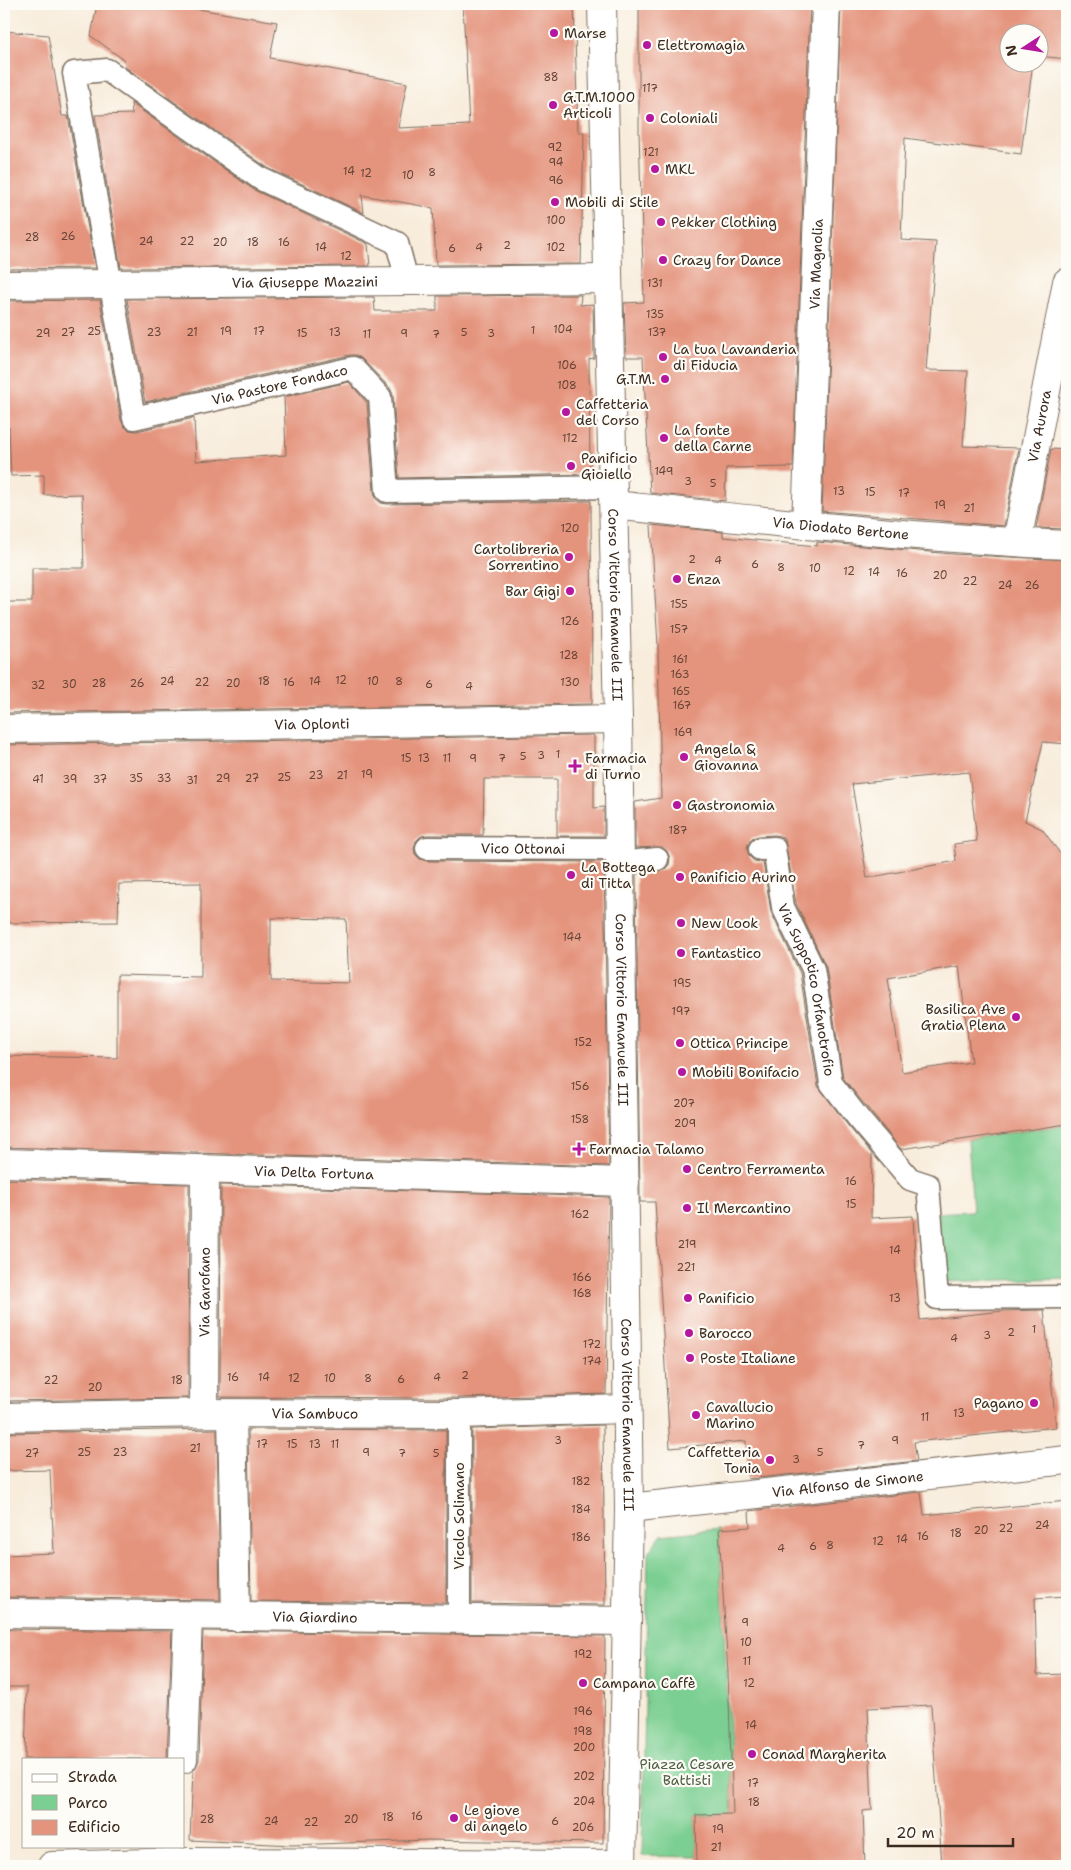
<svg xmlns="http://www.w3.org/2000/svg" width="1071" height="1870" viewBox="0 0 1071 1870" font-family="'Shantell Sans',sans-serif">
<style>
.green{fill:#7bcf92;stroke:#5b7c58}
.building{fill:#e4937c;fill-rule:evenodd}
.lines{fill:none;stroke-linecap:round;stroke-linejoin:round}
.service-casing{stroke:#7d6e60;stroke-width:25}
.minor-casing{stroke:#7d6e60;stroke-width:30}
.tertiary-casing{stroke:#7d6e60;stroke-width:30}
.service{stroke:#fff;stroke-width:22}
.minor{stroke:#fff;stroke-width:28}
.tertiary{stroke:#fff;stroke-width:28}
.poi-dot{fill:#b5179e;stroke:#fdfcf7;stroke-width:2}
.labels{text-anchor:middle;stroke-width:4.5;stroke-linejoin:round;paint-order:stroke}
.number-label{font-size:11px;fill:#654436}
.poi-label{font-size:14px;fill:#3b2a1e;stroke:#fdfcf7;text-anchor:start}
.street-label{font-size:14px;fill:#3b2a1e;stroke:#fdfcf7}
.park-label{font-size:14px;fill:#4e5c41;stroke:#fdfcf7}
</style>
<rect width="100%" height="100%" fill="#fdfcf7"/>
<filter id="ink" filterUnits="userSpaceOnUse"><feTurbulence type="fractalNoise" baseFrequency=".02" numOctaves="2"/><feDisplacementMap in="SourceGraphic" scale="10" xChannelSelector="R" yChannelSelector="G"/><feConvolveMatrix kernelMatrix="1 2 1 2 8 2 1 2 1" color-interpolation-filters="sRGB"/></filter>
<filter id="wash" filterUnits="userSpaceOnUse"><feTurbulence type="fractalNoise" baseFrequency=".0096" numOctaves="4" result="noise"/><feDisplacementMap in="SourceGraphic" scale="20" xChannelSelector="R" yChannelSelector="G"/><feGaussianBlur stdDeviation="1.12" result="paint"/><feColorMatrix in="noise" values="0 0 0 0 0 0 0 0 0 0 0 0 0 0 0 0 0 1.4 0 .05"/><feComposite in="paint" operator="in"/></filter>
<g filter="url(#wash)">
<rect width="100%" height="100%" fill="#f8ecdb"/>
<g class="green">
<path d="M1067,1125v153l-127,4 -6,-69 39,-2 -5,-72z"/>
<path d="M719,1529l14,285 -37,1 1,42 -55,-1 6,-303 13,-18z"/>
</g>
<g id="blocks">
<g class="building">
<path d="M97,4h71l109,18 -7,36 137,25 -9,45 71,-3 -6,-121h111l4,128h6l-3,132 -145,1 -3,-57 -71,-13 2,18 -96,-45 -143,-101 -1,-7 -33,-24z"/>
<path d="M639,4h171l-17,463 -67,1 -1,33 -75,-8 -7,-136h-17l-2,-54 20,-1 -5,-171z"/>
<path d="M841,4h226v55l-29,-3v-24h-30v30h25l-12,92 -116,-16 -4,102 35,2 -10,128 42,1 -5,75 56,2 -15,78 -182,-15z"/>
<path d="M4,31l44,4 14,81h6l27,152 -91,1v-178h1z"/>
<path d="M131,103l123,87 114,54 2,22 -249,2 -26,-153 37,-1z"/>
<path d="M581,295l-1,10 13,-1 1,54 -5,1 1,115 -191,4 -6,-83 -3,-7 -28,-29 -6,-4h-6l-205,47 -18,-103 247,-2 1,14h62v-15z"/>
<path d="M100,300l21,120 3,6 5,4 8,1 57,-13 2,43 90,-6 -2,-58 65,-15 18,21 7,89 2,7 5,4 6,1 204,-3 1,203 -588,9v-111h28v-34h52l-2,-74 -38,1v-20l-33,1 -2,-49h-5v-126z"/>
<path d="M1051,449l16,1v79l-31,-1z"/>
<path d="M651,525l72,7v5l94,9v-4l135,12 115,6v184l-24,-2 -18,79 17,8 25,34v261l-166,25 -58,-71 -17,-111 -30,-64 -11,-63 -5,-4 -6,-1 -15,1 -7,2 -4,6 -1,5 2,7 5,5 9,1 8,50 29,61 18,113 31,41 23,27 -1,64 42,-2 3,61 4,43 83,-9 41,-1 12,117 -142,15 3,19 -169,18 -2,-38 -76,7 -15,-246h-15l-4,-328 28,-4 5,-5 1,-7 -3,-7 -5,-4 -27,1v-46l26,-4 -3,-152zM969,772l8,69 -23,3 2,17 -89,17 -15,-94zM959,966l12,96 -69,10 -14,-94z"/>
<path d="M593,735l1,1v72l10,-1v29h-47v-57h-73l-1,56h-56l-6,1 -5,5 -2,7 1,6 5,5 7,2 177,1 5,304 -605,-19v-91l113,2v-83l84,2v-94l-82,1 -1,38 -114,1v-178zM271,918l75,1 3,64 -78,-2z"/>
<path d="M4,1179l185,5 -1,214 -184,3z"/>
<path d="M221,1185l388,12 -3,197 -147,4 -239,-1z"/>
<path d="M603,1425l2,180 -133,-2v-174z"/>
<path d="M217,1429l3,171 -216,-3v-42l50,-2 -4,-83 -46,1v-38z"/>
<path d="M248,1429l198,1v173l-195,-2z"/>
<path d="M921,1492l3,23 143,-14v95l-32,2 2,77 30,-1v192h-125l-11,-161 -63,3 4,102 -9,1 2,55h-168l-1,-51 37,-1 -5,-141 -9,-144 31,-2 -1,-16z"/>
<path d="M4,1629l168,2 -5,128h-142l2,-72h-23z"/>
<path d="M203,1631l402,5 -2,207 -176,-3 -135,5 -102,-5 3,-70 3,-3 3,-7z"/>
</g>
</g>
</g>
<g filter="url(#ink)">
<use href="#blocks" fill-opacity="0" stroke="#7d6e60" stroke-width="1"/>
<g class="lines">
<g class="service-casing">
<g id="service">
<path id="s1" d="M407,280l-10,-37 -136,-64 -154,-109 -33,3 60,345 219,-50 27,29 7,94 226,-4"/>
<path id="s2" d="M427,848l192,1"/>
<path id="s3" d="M760,849l14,-1 9,59 30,62 18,114 28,36 51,60 18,6 9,113 130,-1"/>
<path d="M620,863l37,-4"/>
<path d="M459,1414v205"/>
</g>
</g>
<g class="minor-casing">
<g id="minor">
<path id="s4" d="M4,285l603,-6"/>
<path id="s5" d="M614,505c150,16 302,33 453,40"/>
<path id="s6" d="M806,525l20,-521"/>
<path id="s7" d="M1017,542l50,-260"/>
<path id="s8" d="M4,729l614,-10"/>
<path id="s9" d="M4,1163l621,19"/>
<path id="s10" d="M204,1413l1,-243"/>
<path d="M232,1414l4,203"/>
<path id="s11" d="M4,1417l200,-4 255,1 167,-5"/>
<path id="s12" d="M629,1508l438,-48"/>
<path id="s13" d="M4,1613l623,8"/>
<path d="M183,1759l5,-143"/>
<path d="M52,1866l128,-4 442,2"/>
</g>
</g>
<g class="tertiary-casing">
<g id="tertiary">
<path id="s14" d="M602,4l16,715 11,789 -7,358"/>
</g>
</g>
<use href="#service" class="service"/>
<use href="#minor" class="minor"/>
<use href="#tertiary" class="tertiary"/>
</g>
</g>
<g class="poi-dot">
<circle cx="554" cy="33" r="5"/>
<circle cx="647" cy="45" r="5"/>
<circle cx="553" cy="105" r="5"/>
<circle cx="650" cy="118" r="5"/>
<circle cx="655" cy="169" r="5"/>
<circle cx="555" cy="202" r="5"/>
<circle cx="661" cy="222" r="5"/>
<circle cx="663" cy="260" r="5"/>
<circle cx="663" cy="357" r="5"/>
<circle cx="665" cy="379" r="5"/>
<circle cx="566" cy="412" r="5"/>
<circle cx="664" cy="438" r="5"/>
<circle cx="571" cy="466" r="5"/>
<circle cx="569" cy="557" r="5"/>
<circle cx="677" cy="579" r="5"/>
<circle cx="570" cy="591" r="5"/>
<circle cx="684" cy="757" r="5"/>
<path d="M572.5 758.5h5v5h5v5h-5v5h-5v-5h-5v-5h5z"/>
<circle cx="677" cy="805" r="5"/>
<circle cx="571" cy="875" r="5"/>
<circle cx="680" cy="877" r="5"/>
<circle cx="681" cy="923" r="5"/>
<circle cx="681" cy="953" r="5"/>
<circle cx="1016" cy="1017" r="5"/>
<circle cx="680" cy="1043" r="5"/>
<circle cx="682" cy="1072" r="5"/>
<path d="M576.5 1141.5h5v5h5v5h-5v5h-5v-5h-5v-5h5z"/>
<circle cx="687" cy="1169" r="5"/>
<circle cx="687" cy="1208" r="5"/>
<circle cx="688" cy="1298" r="5"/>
<circle cx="689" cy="1333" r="5"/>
<circle cx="690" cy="1358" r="5"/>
<circle cx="1034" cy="1403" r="5"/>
<circle cx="696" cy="1415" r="5"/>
<circle cx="770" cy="1460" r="5"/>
<circle cx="583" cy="1683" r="5"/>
<circle cx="752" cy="1754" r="5"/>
<circle cx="454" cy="1818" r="5"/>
</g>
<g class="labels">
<g class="number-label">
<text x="551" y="81">88</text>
<text x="650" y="92">117</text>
<text x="555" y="151">92</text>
<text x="651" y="156">121</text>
<text x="556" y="166">94</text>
<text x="349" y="175">14</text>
<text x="432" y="176">8</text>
<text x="366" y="177">12</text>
<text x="408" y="179">10</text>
<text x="556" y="184">96</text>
<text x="556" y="224">100</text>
<text x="68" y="240">26</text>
<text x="32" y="241">28</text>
<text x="146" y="245">24</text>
<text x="187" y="245">22</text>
<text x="220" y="246">20</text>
<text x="253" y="246">18</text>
<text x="284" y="246">16</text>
<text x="507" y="249">2</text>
<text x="321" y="251">14</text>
<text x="479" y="251">4</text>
<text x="556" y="251">102</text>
<text x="452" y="252">6</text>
<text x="346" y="260">12</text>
<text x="655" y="287">131</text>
<text x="655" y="318">135</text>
<text x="563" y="333">104</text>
<text x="533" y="334">1</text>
<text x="94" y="335">25</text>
<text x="226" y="335">19</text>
<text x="259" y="335">17</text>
<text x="68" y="336">27</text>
<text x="154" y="336">23</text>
<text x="192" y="336">21</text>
<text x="335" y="336">13</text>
<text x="464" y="336">5</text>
<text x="657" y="336">137</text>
<text x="43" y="337">29</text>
<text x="302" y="337">15</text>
<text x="404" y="337">9</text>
<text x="491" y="337">3</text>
<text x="367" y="338">11</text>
<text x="436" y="338">7</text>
<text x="567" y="369">106</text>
<text x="567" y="389">108</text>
<text x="570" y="442">112</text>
<text x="664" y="475">149</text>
<text x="688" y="485">3</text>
<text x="713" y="487">5</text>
<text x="839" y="495">13</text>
<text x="870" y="496">15</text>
<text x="904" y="497">17</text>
<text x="940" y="509">19</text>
<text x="969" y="512">21</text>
<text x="570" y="532">120</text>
<text x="692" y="563">2</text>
<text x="718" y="564">4</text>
<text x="755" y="568">6</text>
<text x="781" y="571">8</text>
<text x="815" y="572">10</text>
<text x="849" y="575">12</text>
<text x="874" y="576">14</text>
<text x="902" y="577">16</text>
<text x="940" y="579">20</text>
<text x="970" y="585">22</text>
<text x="1005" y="589">24</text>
<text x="1032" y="589">26</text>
<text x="679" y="608">155</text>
<text x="570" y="625">126</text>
<text x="679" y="633">157</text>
<text x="569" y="659">128</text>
<text x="680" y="663">161</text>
<text x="680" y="678">163</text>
<text x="341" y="684">12</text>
<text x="167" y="685">24</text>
<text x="264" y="685">18</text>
<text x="315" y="685">14</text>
<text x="373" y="685">10</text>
<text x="399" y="685">8</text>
<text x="202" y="686">22</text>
<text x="289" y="686">16</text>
<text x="570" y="686">130</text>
<text x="99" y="687">28</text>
<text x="137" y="687">26</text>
<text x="233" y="687">20</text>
<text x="69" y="688">30</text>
<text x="429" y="688">6</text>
<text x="38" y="689">32</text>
<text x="469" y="690">4</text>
<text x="681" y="695">165</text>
<text x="682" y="709">167</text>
<text x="683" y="736">169</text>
<text x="558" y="758">1</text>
<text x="541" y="759">3</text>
<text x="523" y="760">5</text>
<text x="406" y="762">15</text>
<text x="424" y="762">13</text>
<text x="447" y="762">11</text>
<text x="473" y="762">9</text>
<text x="502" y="762">7</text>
<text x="367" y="778">19</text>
<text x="316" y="779">23</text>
<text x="342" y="779">21</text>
<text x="284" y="781">25</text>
<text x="136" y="782">35</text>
<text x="164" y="782">33</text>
<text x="223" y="782">29</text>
<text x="252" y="782">27</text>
<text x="38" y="783">41</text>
<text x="70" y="783">39</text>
<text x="100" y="783">37</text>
<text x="192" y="784">31</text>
<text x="678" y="834">187</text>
<text x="572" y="941">144</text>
<text x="682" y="987">195</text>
<text x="681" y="1015">197</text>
<text x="583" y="1046">152</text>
<text x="580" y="1090">156</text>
<text x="684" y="1107">207</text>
<text x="580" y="1123">158</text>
<text x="685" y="1127">209</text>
<text x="851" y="1185">16</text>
<text x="851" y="1208">15</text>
<text x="580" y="1218">162</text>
<text x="687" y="1248">219</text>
<text x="895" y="1254">14</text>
<text x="686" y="1271">221</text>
<text x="582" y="1281">166</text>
<text x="582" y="1297">168</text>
<text x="895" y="1302">13</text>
<text x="1034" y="1333">1</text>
<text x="1011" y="1336">2</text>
<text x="987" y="1339">3</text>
<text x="954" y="1342">4</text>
<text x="592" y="1348">172</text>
<text x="592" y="1365">174</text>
<text x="465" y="1379">2</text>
<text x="233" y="1381">16</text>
<text x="264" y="1381">14</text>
<text x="437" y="1381">4</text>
<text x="294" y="1382">12</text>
<text x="330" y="1382">10</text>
<text x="368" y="1382">8</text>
<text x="401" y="1383">6</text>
<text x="51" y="1384">22</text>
<text x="177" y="1384">18</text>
<text x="95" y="1391">20</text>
<text x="959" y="1417">13</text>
<text x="925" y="1421">11</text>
<text x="558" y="1444">3</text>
<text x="895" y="1444">9</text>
<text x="262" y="1448">17</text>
<text x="292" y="1448">15</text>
<text x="315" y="1448">13</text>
<text x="335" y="1448">11</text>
<text x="861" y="1449">7</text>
<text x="195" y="1452">21</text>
<text x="84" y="1456">25</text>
<text x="120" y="1456">23</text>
<text x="366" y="1456">9</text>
<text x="820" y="1456">5</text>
<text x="32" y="1457">27</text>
<text x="402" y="1457">7</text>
<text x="436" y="1457">5</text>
<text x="796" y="1463">3</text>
<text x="581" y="1485">182</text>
<text x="581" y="1513">184</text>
<text x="1042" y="1529">24</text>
<text x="1006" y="1532">22</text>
<text x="981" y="1534">20</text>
<text x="956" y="1537">18</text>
<text x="923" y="1540">16</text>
<text x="581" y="1541">186</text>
<text x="902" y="1543">14</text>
<text x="878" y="1545">12</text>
<text x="830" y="1549">8</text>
<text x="813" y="1550">6</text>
<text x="781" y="1552">4</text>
<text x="745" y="1626">9</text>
<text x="746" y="1646">10</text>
<text x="583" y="1658">192</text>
<text x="747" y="1665">11</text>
<text x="749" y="1687">12</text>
<text x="583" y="1715">196</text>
<text x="751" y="1729">14</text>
<text x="583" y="1735">198</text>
<text x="584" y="1751">200</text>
<text x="584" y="1780">202</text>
<text x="753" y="1787">17</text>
<text x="584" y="1805">204</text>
<text x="754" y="1806">18</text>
<text x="417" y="1820">16</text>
<text x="388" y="1821">18</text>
<text x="207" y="1823">28</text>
<text x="351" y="1823">20</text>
<text x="271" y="1825">24</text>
<text x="555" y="1825">6</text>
<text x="311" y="1826">22</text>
<text x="583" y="1831">206</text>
<text x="718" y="1833">19</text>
<text x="716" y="1851">21</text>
</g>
<g class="poi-label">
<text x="564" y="38">Marse</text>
<text x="657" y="50">Elettromagia</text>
<text x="563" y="102">G.T.M.1000<tspan x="563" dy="16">Articoli</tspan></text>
<text x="660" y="123">Coloniali</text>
<text x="665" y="174">MKL</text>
<text x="565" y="207">Mobili di Stile</text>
<text x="671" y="227">Pekker Clothing</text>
<text x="673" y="265">Crazy for Dance</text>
<text x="673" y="354">La tua Lavanderia<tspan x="673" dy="16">di Fiducia</tspan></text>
<text x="655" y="384" text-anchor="end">G.T.M.</text>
<text x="576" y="409">Caffetteria<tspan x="576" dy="16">del Corso</tspan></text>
<text x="674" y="435">La fonte<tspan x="674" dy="16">della Carne</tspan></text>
<text x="581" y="463">Panificio<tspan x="581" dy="16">Gioiello</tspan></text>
<text x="559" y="554" text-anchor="end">Cartolibreria<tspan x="559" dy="16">Sorrentino</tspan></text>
<text x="687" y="584">Enza</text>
<text x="560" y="596" text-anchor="end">Bar Gigi</text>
<text x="694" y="754">Angela &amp;<tspan x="694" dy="16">Giovanna</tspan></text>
<text x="585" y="763">Farmacia<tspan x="585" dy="16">di Turno</tspan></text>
<text x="687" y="810">Gastronomia</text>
<text x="581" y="872">La Bottega<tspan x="581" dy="16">di Titta</tspan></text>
<text x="690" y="882">Panificio Aurino</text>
<text x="691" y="928">New Look</text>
<text x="691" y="958">Fantastico</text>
<text x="1006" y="1014" text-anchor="end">Basilica Ave<tspan x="1006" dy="16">Gratia Plena</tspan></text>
<text x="690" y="1048">Ottica Principe</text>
<text x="692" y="1077">Mobili Bonifacio</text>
<text x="589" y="1154">Farmacia Talamo</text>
<text x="697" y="1174">Centro Ferramenta</text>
<text x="697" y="1213">Il Mercantino</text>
<text x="698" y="1303">Panificio</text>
<text x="699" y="1338">Barocco</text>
<text x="700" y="1363">Poste Italiane</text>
<text x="1024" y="1408" text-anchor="end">Pagano</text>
<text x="706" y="1412">Cavallucio<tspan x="706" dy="16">Marino</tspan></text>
<text x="760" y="1457" text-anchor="end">Caffetteria<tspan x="760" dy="16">Tonia</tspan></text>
<text x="593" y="1688">Campana Caffè</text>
<text x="762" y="1759">Conad Margherita</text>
<text x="464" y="1815">Le giove<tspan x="464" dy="16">di angelo</tspan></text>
</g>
<g class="street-label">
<text dy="5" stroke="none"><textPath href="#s6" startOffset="261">Via Magnolia</textPath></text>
<text dy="5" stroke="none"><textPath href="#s4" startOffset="301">Via Giuseppe Mazzini</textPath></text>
<text dy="5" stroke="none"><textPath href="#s1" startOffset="910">Via Pastore Fondaco</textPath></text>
<text dy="5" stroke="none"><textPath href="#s7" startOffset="118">Via Aurora</textPath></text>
<text dy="5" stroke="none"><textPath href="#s5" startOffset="228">Via Diodato Bertone</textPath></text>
<text dy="5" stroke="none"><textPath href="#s14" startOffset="601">Corso Vittorio Emanuele III</textPath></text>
<text dy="5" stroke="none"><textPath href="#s8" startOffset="308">Via Oplonti</textPath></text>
<text dy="5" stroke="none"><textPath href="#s2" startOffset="96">Vico Ottonai</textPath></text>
<text dy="5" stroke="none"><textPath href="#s3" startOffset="161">Via Suppotico Orfanotrofio</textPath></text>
<text dy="5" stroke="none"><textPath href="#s14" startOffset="1006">Corso Vittorio Emanuele III</textPath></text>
<text dy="5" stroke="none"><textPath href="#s9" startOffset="310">Via Delta Fortuna</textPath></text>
<text dy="5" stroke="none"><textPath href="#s10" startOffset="121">Via Garofano</textPath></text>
<text dy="5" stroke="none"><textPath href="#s11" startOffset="311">Via Sambuco</textPath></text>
<text dy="5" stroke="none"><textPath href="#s14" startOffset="1411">Corso Vittorio Emanuele III</textPath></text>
<text dy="5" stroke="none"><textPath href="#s12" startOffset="220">Via Alfonso de Simone</textPath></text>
<text transform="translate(459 1516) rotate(-90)" y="5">Vicolo Solimano</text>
<text dy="5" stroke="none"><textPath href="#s13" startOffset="311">Via Giardino</textPath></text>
</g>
<g class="park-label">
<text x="687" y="1769">Piazza Cesare<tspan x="687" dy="16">Battisti</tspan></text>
</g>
</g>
<rect width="1071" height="1870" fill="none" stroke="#fdfcf7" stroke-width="20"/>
<rect x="22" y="1758" width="162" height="90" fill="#fdfcf7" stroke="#afa8a0"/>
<rect x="32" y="1774" width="25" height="8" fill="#ffffff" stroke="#afa8a0"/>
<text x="68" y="1782" font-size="15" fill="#3b2a1e">Strada</text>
<rect x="32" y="1795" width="25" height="15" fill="#7bcf92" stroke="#afa8a0"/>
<text x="68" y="1808" font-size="15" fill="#3b2a1e">Parco</text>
<rect x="32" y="1820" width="25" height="15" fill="#e4937c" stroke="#afa8a0"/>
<text x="68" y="1832" font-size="15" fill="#3b2a1e">Edificio</text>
<g transform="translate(1024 48) rotate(258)"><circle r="24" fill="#fdfcf7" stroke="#afa8a0"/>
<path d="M0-4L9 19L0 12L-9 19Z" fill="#b5179e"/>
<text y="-8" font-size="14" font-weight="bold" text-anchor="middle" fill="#3b2a1e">N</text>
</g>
<path d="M888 1838v8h125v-8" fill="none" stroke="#3b2a1e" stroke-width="2.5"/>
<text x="896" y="1838" font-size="15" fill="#3b2a1e" stroke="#fdfcf7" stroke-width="4" paint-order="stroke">20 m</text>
</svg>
